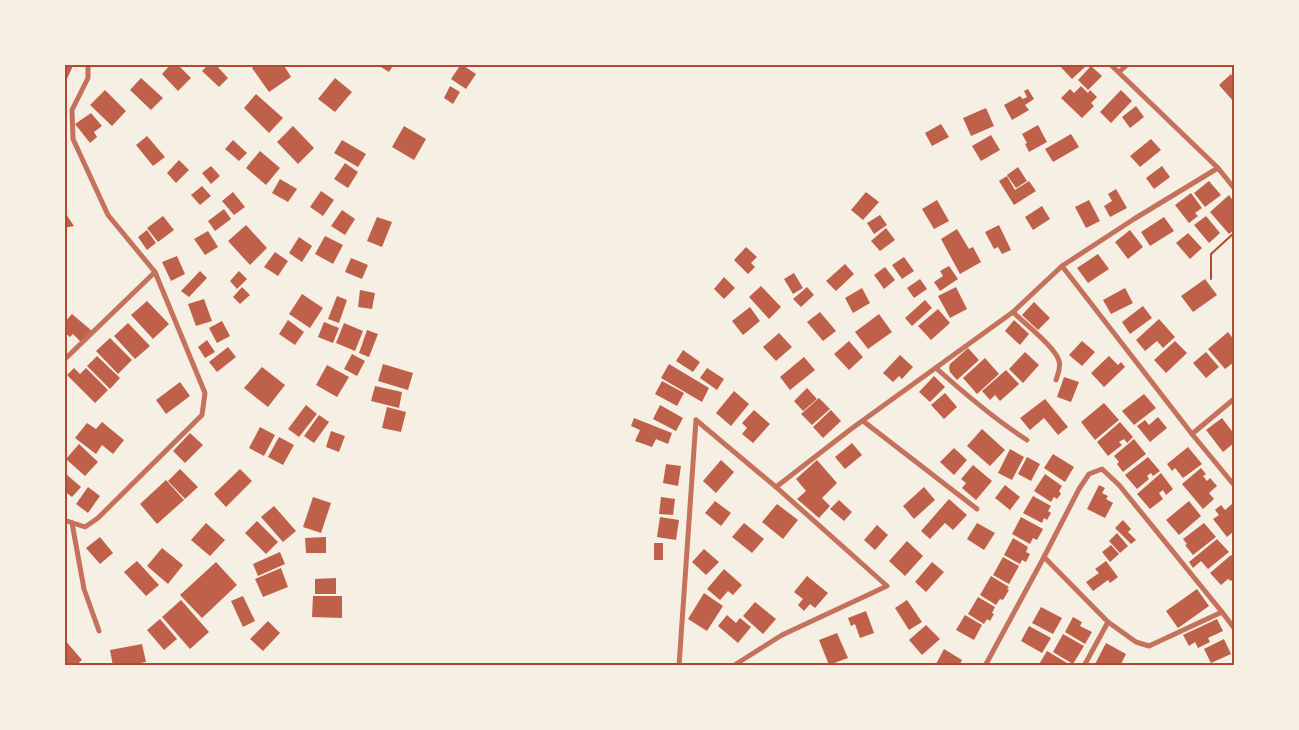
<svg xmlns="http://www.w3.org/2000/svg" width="1299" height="730" viewBox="0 0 1299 730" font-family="Karla,sans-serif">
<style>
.building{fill:#bf614a}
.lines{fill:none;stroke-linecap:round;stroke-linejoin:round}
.path{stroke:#b5482f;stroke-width:2}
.minor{stroke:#c5725c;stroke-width:5}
.neatline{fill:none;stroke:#b5482f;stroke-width:2}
</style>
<rect width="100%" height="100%" fill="#f6efe4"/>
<g class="building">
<path d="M64,64l9,2 -9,19z"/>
<path d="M171,64h6l14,14 -13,13 -16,-17z"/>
<path d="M209,64h6l13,14 -9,9 -17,-16z"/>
<path d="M257,64h26l8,13 -22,15 -17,-24z"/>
<path d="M376,64h18l-5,8z"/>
<path d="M461,64l15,10 -10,15 -15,-10z"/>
<path d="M1058,64h26l2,2 -14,13z"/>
<path d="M1091,66l11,10 -14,14 -10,-10z"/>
<path d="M1231,74l3,5v23l-15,-17z"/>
<path d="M141,78l22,20 -12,12 -21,-20z"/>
<path d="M335,78l17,14 -17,20 -17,-13z"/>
<path d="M450,86l10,6 -7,12 -9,-6z"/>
<path d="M1081,86l7,7 2,-3 7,7 -6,6 3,3 -12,12 -21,-20 9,-9 4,4z"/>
<path d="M1028,89l6,10 -9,6 4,5 -17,10 -8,-15 16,-9 3,3 4,-2 -3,-6z"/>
<path d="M105,90l21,21 -14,15 -22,-21z"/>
<path d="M1121,90l11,11 -21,22 -11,-11z"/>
<path d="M256,94l27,24 -14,15 -25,-25z"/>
<path d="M1136,106l8,11 -14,11 -8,-11z"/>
<path d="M986,108l8,18 -23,10 -8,-18z"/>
<path d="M91,113l11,13 -8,6 3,5 -7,6 -15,-19z"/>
<path d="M941,124l8,13 -17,9 -7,-13z"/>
<path d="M1038,125l9,17 -18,10 -4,-8 2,-1 -5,-9z"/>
<path d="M293,126l21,22 -16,16 -21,-22z"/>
<path d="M404,126l22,13 -12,21 -22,-13z"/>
<path d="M1071,134l8,13 -26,15 -8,-13z"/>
<path d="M991,135l9,15 -19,11 -9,-15z"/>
<path d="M147,136l18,21 -12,9 -17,-21z"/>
<path d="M1151,139l10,11 -21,17 -10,-11z"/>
<path d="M233,140l14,13 -8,8 -14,-12z"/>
<path d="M342,140l24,14 -8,13 -24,-14z"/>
<path d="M260,151l20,17 -14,17 -20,-17z"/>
<path d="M179,160l10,10 -13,13 -9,-10z"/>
<path d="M345,163l13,9 -10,16 -14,-9z"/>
<path d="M211,166l9,10 -9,8 -9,-11z"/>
<path d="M1162,166l8,11 -16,12 -8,-11z"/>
<path d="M1018,167l9,14 -11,7 -9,-13z"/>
<path d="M1007,176l8,14 14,-9 7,10 -22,14 -15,-24z"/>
<path d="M280,179l17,10 -9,13 -16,-9z"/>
<path d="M1209,181l12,14 -16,12 -11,-14z"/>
<path d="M202,186l9,10 -11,9 -9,-10z"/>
<path d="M1116,189l11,19 -17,9 -6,-11 8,-5 -4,-7z"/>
<path d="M321,191l13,9 -11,16 -13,-9z"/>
<path d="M233,192l12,15 -11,8 -12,-14z"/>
<path d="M866,192l13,10 -16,18 -12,-10z"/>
<path d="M1191,193l11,15 -7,5 3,3 -9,7 -14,-18z"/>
<path d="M1229,195l5,7v28l-5,4 -19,-22z"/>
<path d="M937,200l12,21 -15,8 -12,-20z"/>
<path d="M1089,200l11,21 -14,7 -11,-21z"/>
<path d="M1042,206l8,13 -17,11 -8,-13z"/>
<path d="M224,209l7,10 -16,12 -7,-10z"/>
<path d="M342,210l13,9 -10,16 -14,-9z"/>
<path d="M64,211l10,15 -10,2z"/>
<path d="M880,215l7,10 -13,9 -7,-11z"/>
<path d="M163,216l11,14 -16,12 -11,-14z"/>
<path d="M1206,216l14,17 -11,10 -15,-18z"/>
<path d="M377,217l15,5 -10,25 -15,-6z"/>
<path d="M1164,217l10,14 -24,15 -9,-14z"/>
<path d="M246,225l21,23 -17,17 -22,-24z"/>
<path d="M999,225l12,25 -9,4 -4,-7 -4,2 -9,-17z"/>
<path d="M886,228l9,12 -15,11 -9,-10z"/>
<path d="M957,229l12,20 4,-2 8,15 -21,12 -19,-35z"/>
<path d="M147,230l9,13 -9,7 -9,-13z"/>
<path d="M1130,230l13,17 -15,12 -13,-17z"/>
<path d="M208,231l10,16 -13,8 -11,-16z"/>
<path d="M1188,233l14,15 -12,11 -14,-16z"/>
<path d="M325,236l18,9 -10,19 -18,-10z"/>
<path d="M299,237l13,9 -10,16 -13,-9z"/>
<path d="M746,247l11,10 -6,6 4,4 -7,7 -14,-14z"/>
<path d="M275,252l13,9 -10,15 -14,-9z"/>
<path d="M1098,254l11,15 -21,14 -11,-15z"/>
<path d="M177,256l8,18 -14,7 -9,-19z"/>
<path d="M904,257l10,14 -12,8 -10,-14z"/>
<path d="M351,258l17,7 -6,14 -17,-7z"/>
<path d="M845,264l9,10 -18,17 -10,-10z"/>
<path d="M949,266l9,13 -18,12 -6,-9 9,-6 -3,-5z"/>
<path d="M885,267l10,13 -11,9 -10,-14z"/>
<path d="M200,271l7,7 -18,19 -8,-6z"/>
<path d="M239,271l8,8 -10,10 -7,-8z"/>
<path d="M794,273l9,15 -10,6 -9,-15z"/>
<path d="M724,277l11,11 -11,11 -10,-10z"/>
<path d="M920,279l7,10 -13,9 -7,-10z"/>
<path d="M1205,279l12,16 -24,17 -12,-16z"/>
<path d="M761,286l20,21 -12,12 -20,-22z"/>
<path d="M242,287l8,8 -10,9 -7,-7z"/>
<path d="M807,287l7,8 -13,12 -8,-8z"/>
<path d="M956,287l11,22 -17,9 -12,-22z"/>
<path d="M862,288l8,15 -17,10 -8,-15z"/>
<path d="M1125,288l8,15 -22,11 -8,-14z"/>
<path d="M360,290l15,3 -3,16 -14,-2z"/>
<path d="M302,294l21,14 -13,20 -21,-14z"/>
<path d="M337,296l10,4 -8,23 -11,-4z"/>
<path d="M204,299l8,22 -16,5 -8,-22z"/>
<path d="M925,300l7,8 -20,18 -7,-8z"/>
<path d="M147,301l22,23 -16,15 -22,-24z"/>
<path d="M1034,302l16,16 -12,12 -16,-15z"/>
<path d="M1143,306l9,12 -22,16 -8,-12z"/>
<path d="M750,307l10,14 -17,14 -11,-14z"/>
<path d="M938,309l12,14 -19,17 -13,-14z"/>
<path d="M820,312l16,19 -13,10 -16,-19z"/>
<path d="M72,314l20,17 -10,12 -9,-9 -3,3 -6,-5v-9z"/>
<path d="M879,314l13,18 -24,17 -13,-17z"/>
<path d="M1159,319l16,18 -12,11 -6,-7 -12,10 -9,-11z"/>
<path d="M288,320l16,12 -9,13 -16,-11z"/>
<path d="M1014,320l15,14 -9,11 -15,-14z"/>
<path d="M222,321l8,15 -13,7 -8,-15z"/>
<path d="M324,322l15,6 -6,15 -15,-6z"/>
<path d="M128,323l22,23 -15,13 -21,-23z"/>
<path d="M344,323l19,8 -8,20 -19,-8z"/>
<path d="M367,330l11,4 -9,23 -10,-4z"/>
<path d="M1228,332l6,8v22l-9,7 -17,-20z"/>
<path d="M779,333l13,14 -16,14 -13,-14z"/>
<path d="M110,338l22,22 -14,14 -22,-23z"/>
<path d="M207,340l8,12 -10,6 -7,-11z"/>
<path d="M849,341l14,16 -14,13 -15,-16z"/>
<path d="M1082,341l13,11 -13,14 -13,-11z"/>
<path d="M1175,341l12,12 -21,20 -12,-13z"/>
<path d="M228,347l8,10 -19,15 -8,-10z"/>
<path d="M968,348l11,12 -22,20 -7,-8 -1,-4 1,-4z"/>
<path d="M683,350l17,12 -7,10 -17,-11z"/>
<path d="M1025,352l14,13 -16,18 -14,-14z"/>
<path d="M1206,352l13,15 -13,11 -13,-15z"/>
<path d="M352,354l13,7 -8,15 -13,-7z"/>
<path d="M900,355l13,12 -11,12 -3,-3 -6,6 -10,-9z"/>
<path d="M97,356l23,22 -10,11 -23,-23z"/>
<path d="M1109,356l9,9 3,-3 4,5 -21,20 -13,-14z"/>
<path d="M804,357l11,13 -25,20 -10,-13z"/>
<path d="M985,358l14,16 -22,20 -14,-16z"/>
<path d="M383,364l30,9 -5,17 -30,-9z"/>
<path d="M669,364l40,24 -7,14 -41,-24z"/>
<path d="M327,365l22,12 -12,20 -21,-12z"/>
<path d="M262,367l23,18 -17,22 -24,-19z"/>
<path d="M74,368l6,6 6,-6 22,22 -13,13 -28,-28z"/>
<path d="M707,368l17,11 -7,11 -17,-12z"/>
<path d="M1006,370l13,14 -19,17 -5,-6 -5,5 -8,-9z"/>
<path d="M934,376l11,11 -15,15 -11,-10z"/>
<path d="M1064,377l15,5 -8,20 -14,-5z"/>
<path d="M662,381l22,12 -7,13 -22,-12z"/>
<path d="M180,382l10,14 -24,18 -10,-14z"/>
<path d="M375,386l27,6 -3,16 -28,-7z"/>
<path d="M807,388l10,11 -14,12 -9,-10z"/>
<path d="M734,391l15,13 -18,22 -15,-13z"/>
<path d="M945,393l12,14 -13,12 -13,-14z"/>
<path d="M1144,394l12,14 -22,17 -12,-14z"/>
<path d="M819,398l11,11 -18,16 -11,-11z"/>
<path d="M1045,399l23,28 -10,8 -14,-17 -14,12 -10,-12z"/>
<path d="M1104,403l15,17 -24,20 -14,-18z"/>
<path d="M306,405l11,9 -18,23 -11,-8z"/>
<path d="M660,405l23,13 -7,13 -23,-12z"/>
<path d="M387,407l19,5 -5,20 -19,-4z"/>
<path d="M754,410l16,14 -17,19 -11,-9 5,-6 -5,-5z"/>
<path d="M831,410l10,11 -18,17 -10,-11z"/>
<path d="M319,415l10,7 -15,21 -10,-7z"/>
<path d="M1158,417l9,11 -17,14 -13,-16 8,-6 4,5z"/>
<path d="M634,418l38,15 -4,11 -12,-5 -4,8 -17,-6 5,-11 -9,-4z"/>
<path d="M1222,418l12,16v9l-11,9 -17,-22z"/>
<path d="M102,422l22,18 -11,14 -11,-9 -6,9 -21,-16 12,-15 9,6z"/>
<path d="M1120,422l13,15 -6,6 -3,-4 -5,3 3,3 -14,11 -11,-14z"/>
<path d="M260,427l15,8 -11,21 -15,-8z"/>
<path d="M982,429l23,21 -15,16 -23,-20z"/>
<path d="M331,431l14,5 -6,16 -13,-5z"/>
<path d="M190,433l13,12 -18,18 -12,-12z"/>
<path d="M279,437l15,8 -11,20 -15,-8z"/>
<path d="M1134,439l12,15 -23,18 -6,-8 2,-2 -5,-6z"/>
<path d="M852,443l10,12 -17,14 -10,-12z"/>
<path d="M79,444l19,18 -13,14 -19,-17z"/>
<path d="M1188,447l14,17 -19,14 -8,-10 -3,3 -5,-7z"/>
<path d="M954,448l13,12 -13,15 -14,-13z"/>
<path d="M1010,449l14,8 -12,23 -14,-7z"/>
<path d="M1053,454l21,13 -9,15 -21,-14z"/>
<path d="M1027,457l13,7 -9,17 -13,-7z"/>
<path d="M1148,457l12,14 -7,5 -2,-3 -4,3 2,3 -12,10 -12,-14z"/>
<path d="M721,460l13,12 -18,21 -13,-12z"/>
<path d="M817,460l20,23 -15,15 8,8 -11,12 -22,-19 9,-8 -10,-12z"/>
<path d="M666,464l15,2 -3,20 -15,-3z"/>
<path d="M973,465l19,16 -16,19 -14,-12 4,-5 -5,-4z"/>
<path d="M1201,468l5,6 -3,2 4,5 3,-3 7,8 -8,7 5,6 -11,10 -21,-25z"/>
<path d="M180,469l18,18 -13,12 -17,-18z"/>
<path d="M240,469l12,12 -26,26 -12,-13z"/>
<path d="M1161,473l12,16 -7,6 -3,-5 -4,3 4,6 -13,10 -13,-15z"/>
<path d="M66,474l15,13 -9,10 -8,-6v-16z"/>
<path d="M1045,474l17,12 -3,5 2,3 -4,5 -3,-2 -3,5 -17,-11z"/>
<path d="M166,480l18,20 -27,24 -17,-20z"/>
<path d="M1005,485l15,12 -10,13 -15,-12z"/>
<path d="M1099,485l6,3 -3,5 6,3 -2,3 7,4 -8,15 -18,-9z"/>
<path d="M88,487l12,9 -12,17 -12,-9z"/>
<path d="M924,487l11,13 -21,19 -11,-13z"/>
<path d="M1033,496l18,10 -3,5 3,2 -4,7 -3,-2 -2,5 -19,-10z"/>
<path d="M313,497l18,6 -10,30 -18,-6z"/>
<path d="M661,497l14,2 -2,16 -14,-1z"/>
<path d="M949,499l18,16 -14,15 -8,-7 -15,16 -9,-8z"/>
<path d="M839,500l13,12 -8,9 -14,-12z"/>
<path d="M715,501l16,12 -10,13 -16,-13z"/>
<path d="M1189,501l12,15 -22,19 -13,-15z"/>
<path d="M777,504l21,16 -15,19 -21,-17z"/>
<path d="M1232,504l2,2v25l-7,6 -14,-18 6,-4 -4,-5 6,-5 4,5z"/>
<path d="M274,506l22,25 -13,11 -22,-25z"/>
<path d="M660,517l19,3 -3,20 -19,-3z"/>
<path d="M1021,517l22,12 -6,11 -4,-2 -3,6 -18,-10z"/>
<path d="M1123,520l8,9 -3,3 8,8 -5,4 -16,-16z"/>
<path d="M257,521l21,21 -12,12 -21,-21z"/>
<path d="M206,523l19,17 -15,16 -19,-16z"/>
<path d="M744,523l20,16 -12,14 -20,-16z"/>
<path d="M977,523l18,10 -11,17 -17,-11z"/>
<path d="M1204,523l12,14 -23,18 -8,-10 2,-1 -4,-5z"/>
<path d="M877,525l11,10 -13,15 -11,-10z"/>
<path d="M1117,533l11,13 -8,7 -11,-12z"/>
<path d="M100,537l13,16 -13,11 -14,-16z"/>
<path d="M326,537v16h-20l-1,-15z"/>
<path d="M1013,538l15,9 -2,5 4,2 -4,8 -4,-2 -2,4 -16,-9z"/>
<path d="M1217,539l12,13 -21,17 -7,-8 -8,7 -4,-6z"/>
<path d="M907,541l16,15 -18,20 -16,-15z"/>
<rect x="654" y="543" width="9" height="17"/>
<path d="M1111,545l8,9 -9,8 -8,-10z"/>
<path d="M162,548l21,17 -15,19 -21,-18z"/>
<path d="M704,549l15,13 -13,13 -14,-13z"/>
<path d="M280,552l5,12 -27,12 -5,-12z"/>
<path d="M1231,555l3,4v19l-3,3 -3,-2 -7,6 -11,-12z"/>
<path d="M1003,557l16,9 -10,18 -16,-9z"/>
<path d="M137,561l22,24 -13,11 -22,-24z"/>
<path d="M1106,561l12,16 -8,6 -2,-3 -15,11 -7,-9 13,-9 -4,-4z"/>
<path d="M216,562l21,23 -35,33 -22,-23z"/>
<path d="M932,562l12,10 -18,20 -11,-10z"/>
<path d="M281,568l7,19 -25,10 -8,-18z"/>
<path d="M724,569l18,16 -9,10 -5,-4 -8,9 -13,-11z"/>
<path d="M807,576l21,17 -13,15 -5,-4 -6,7 -6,-6 5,-6 -9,-7z"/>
<path d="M991,576l18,11 -2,2 2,1 -6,10 -3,-1 -4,6 -16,-10z"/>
<path d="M336,578v16h-21v-15z"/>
<path d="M1197,589l12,17 -31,22 -12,-17z"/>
<path d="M704,593l19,13 -16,25 -19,-12z"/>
<path d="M243,596l12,25 -12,6 -12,-26z"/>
<path d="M313,596h29v22l-30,-1z"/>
<path d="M978,597l17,10 -3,6 2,1 -4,7 -3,-2 -3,5 -16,-10z"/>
<path d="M181,600l28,32 -19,17 -28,-32z"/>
<path d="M907,600l15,22 -13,8 -14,-22z"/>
<path d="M755,602l21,17 -13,15 -20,-18z"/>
<path d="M1041,607l21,11 -9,16 -21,-11z"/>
<path d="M866,611l8,22 -14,5 -5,-14 -4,2 -3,-8z"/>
<path d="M727,615l9,8 4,-5 11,9 -13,16 -20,-17z"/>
<path d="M965,615l17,10 -8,15 -18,-10z"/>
<path d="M1073,617l9,5 -2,4 12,6 -7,12 -20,-12z"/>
<path d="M160,619l17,20 -13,11 -17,-20z"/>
<path d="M1217,619l6,12 -15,7 2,4 -12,6 -3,-6 -6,4 -6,-11z"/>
<path d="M268,621l12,12 -17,18 -13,-12z"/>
<path d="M926,625l14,14 -18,16 -13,-15z"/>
<path d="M1029,626l22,12 -9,15 -21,-12z"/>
<path d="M837,633l11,25 -19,7 -10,-25z"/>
<path d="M1063,634l21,12 -11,18 -20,-12z"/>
<path d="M64,639l18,21 -7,6h-11z"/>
<path d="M1224,639l7,15 -20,9 -7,-14z"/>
<path d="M1106,643l20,11 -6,12h-26z"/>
<path d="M142,644l4,18 -21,4h-12l-3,-16z"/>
<path d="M944,649l18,11 -3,6h-24z"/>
<path d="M1047,651l20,12 -1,3h-28z"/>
</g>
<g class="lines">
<path class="path" d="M1211,279v-25l23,-21"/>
<g class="minor">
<path d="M1110,64l108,104"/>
<path d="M1119,72l9,-8"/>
<path d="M1062,266l130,168 42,51"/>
<path d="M1013,312c11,11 43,36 46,49 2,7 -1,13 -3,19"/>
<path d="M64,360l91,-88"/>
<path d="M936,368c29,26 58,51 91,72"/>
<path d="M696,420l80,67 75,-58 162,-117 49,-46 72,-47 84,-51 16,20"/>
<path d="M863,421l114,88"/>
<path d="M1192,434l42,-35"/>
<path d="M64,520l21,7 13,-9 104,-103 3,-22 -50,-121 -47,-57 -35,-76 -1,-29 16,-32v-14"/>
<path d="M72,523l12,66 15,42"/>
<path d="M1222,612l-73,34 -13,-4 -28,-20 -64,-65 35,-68 10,-15 13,-5 17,16 103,127 12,16"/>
<path d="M679,666l17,-246"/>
<path d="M733,666l49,-31 105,-49 -111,-99"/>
<path d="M985,666l59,-109"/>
<path d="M1084,666l24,-44"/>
</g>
</g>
<rect width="1299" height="730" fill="none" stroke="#f6efe4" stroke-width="132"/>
<rect x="66" y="66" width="1167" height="598" class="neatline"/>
</svg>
